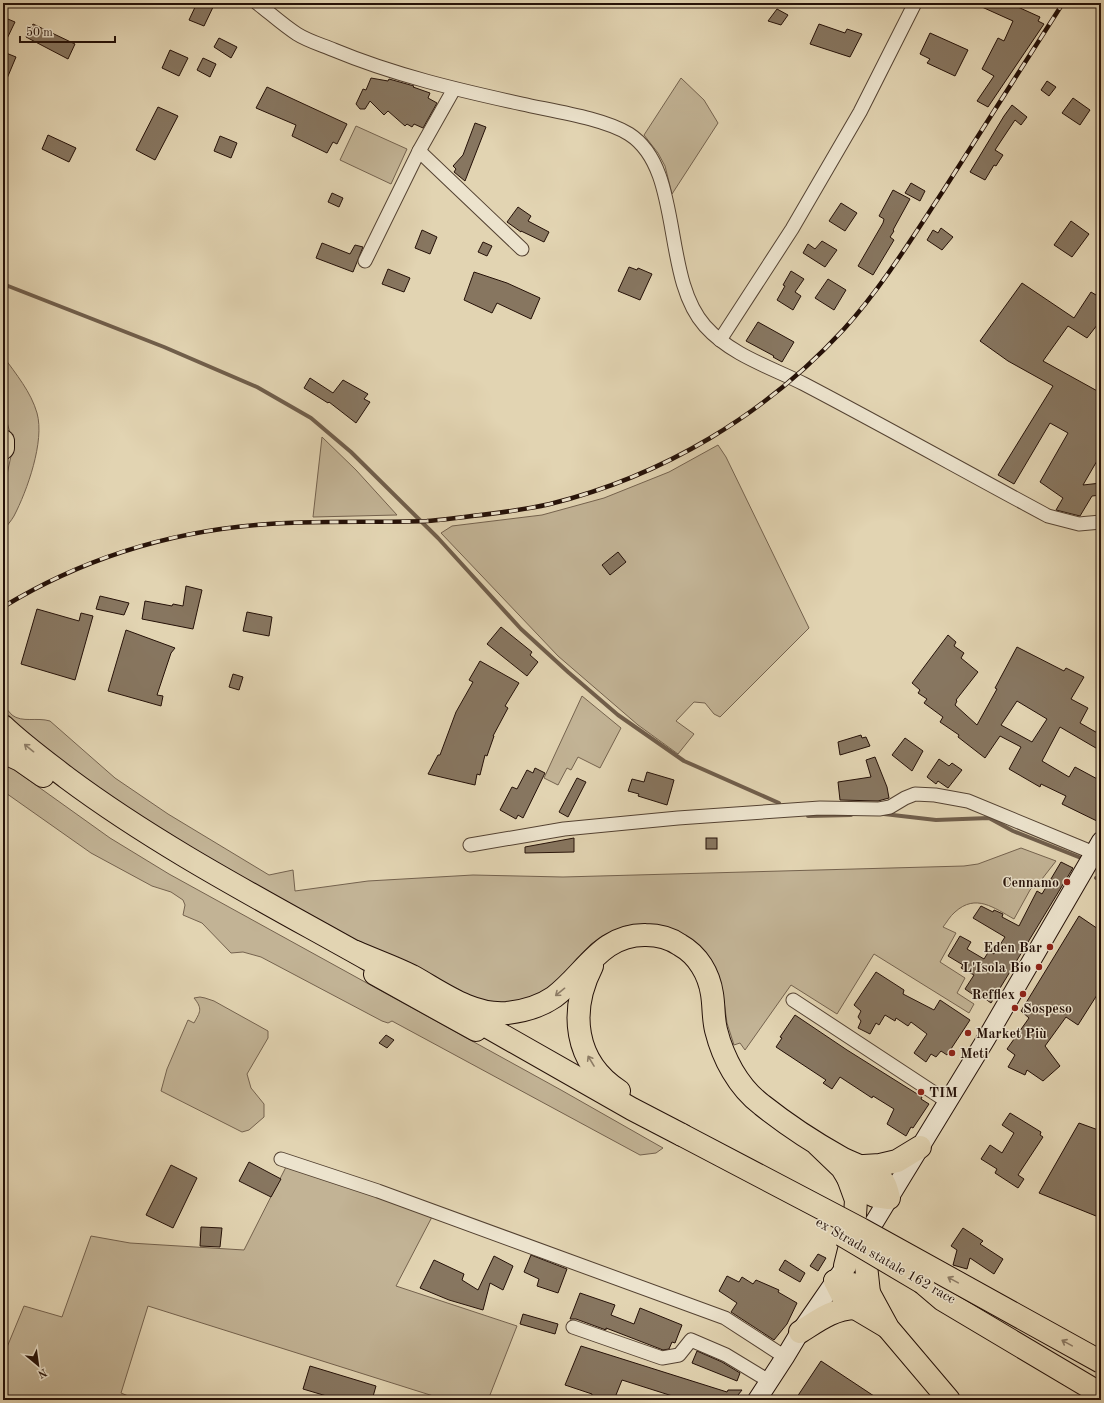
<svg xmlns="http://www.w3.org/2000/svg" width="1104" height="1403" viewBox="0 0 1104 1403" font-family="'Old Standard TT',serif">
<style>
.green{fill:#c2b395;stroke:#74624e}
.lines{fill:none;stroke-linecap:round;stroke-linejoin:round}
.stream{stroke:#705e4b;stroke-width:4}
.building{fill:#877660;stroke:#251108;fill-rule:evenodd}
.street-casing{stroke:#544232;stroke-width:15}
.secondary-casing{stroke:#251108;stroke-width:20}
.highway-casing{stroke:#251108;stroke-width:24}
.street{stroke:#ece3cd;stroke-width:13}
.secondary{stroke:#ece3cd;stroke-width:18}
.highway{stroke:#e2d4b2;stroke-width:22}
.rail-casing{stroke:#251108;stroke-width:4.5}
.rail{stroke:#ece3cd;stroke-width:3;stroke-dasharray:9;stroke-linecap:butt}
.highway-bridge-casing{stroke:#251108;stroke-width:24;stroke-linecap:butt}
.highway-bridge{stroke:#e2d4b2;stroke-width:22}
.oneway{stroke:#8d7c66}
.poi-dot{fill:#8f2418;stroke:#ece3cd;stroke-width:1.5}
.labels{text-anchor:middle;stroke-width:3;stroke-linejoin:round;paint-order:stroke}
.poi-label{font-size:14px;font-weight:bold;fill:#251108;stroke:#ece3cd;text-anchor:end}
.street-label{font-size:14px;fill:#251108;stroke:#ece3cd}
</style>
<rect width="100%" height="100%" fill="#e2d4b2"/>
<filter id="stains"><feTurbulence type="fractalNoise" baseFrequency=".005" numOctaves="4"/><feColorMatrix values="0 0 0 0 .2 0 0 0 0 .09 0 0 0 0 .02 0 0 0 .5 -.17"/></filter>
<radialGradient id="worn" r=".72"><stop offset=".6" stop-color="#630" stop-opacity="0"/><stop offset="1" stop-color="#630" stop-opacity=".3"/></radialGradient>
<g class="green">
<path d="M681,78l23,22 14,23 -46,71 -7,-28 -7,-13 -14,-18z"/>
<path d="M356,126l51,23 -16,35 -51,-24z"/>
<path d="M3,356c13,18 28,36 34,57 8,28 -10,78 -23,103 -3,5 -7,10 -11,14v-43l3,-8 5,-23 -1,-23 -7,-25z"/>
<path d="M322,437l34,33 41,45 -84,2z"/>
<path d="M718,445l8,12 83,171 -89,89 -6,-3 -9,-11 -11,-1 -18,19 18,13 -16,20 -40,-29 -80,-69 -117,-123 11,-7 90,-11 62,-17 65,-26z"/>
<path d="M582,696l39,32 -21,40 -22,-11 -7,13 -4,-2 -9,17 -14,-7z"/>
<path d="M3,705c3,3 6,7 9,10 10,8 25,2 38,6l65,57 53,36 101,61 24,-5 2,21 73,-10 105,-6 90,2 401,-11 14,-2 43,-16 35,13 -21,27 -2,-1 -3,3 -16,29c-20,-11 -38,-26 -59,-7 -5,4 -8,10 -12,15l13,6 -16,29 25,16 -8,15 17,11 -5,9 -95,-59 -37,60 -46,-29 -46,65 -5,-7 -6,2 -7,-22 -3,-22 -13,-33 -85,-42 -20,8 -15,10 -10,11 -10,15 -13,13 -29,19 -59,1 -188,-95 -279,-176z"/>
<path d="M3,766l9,2 98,70 59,36 392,216 102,58 -7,5 -16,2 -248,-134 -4,2 -6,-2 -121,-64 -18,-5 -12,1 -29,-30 -19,-8 2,-10 -2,-5 -12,-8 -19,-6 -61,-33 -88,-62z"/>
<path d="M200,997l5,1 9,3 54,30v7l-21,36 4,14 13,16v13l-15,13 -7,2 -81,-41 6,-22 21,-49 6,3c6,-11 9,-14 0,-25z"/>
<path d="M286,1167l147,48 -37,71 121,40 -29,74h-42l-298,-94 -27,87 17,7h-135v-49l2,1 19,-46 38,11 29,-81 39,7 114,7z"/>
</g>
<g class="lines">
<g class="stream">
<path d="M3,284l161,63 93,40 54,31 40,34 87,86 83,91 47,43 50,43 66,46 95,42"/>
<path d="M884,814l52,6 53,-2 24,13 68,27"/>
<path d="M808,816l43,-1"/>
<path d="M1096,878l5,2"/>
</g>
</g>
<g class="building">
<path d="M197,3h18l-11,23 -15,-6z"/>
<path d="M973,3h36l31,14 -2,4 6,3 -56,83 -11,-6 17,-25 -12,-7 16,-31 6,3 9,-20z"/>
<path d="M777,9l11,6 -7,10 -13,-4z"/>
<path d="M3,17l12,5 -12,25z"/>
<path d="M33,24l42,20 -7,15 -42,-22z"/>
<path d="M819,24l26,9 2,-4 15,5 -12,23 -40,-13z"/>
<path d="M930,33l38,17 -13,26 -28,-13 3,-4 -10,-5z"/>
<path d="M219,38l18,9 -6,11 -17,-11z"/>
<path d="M170,50l18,8 -9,18 -17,-8z"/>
<path d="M6,53l10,4 -13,31v-28z"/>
<path d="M203,58l13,6 -6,13 -13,-7z"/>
<path d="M371,78l17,3 1,-2 25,7 -1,1 17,6 -2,5 9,5 -14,25 -9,-4 -2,3 -5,-3 -2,2 -17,-15 -4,4 -14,-14 -5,8h-5l-4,-5 7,-15 3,1z"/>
<path d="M1047,81l9,6 -7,9 -8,-6z"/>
<path d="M267,87l80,37 -10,20 -4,-2 -6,11 -35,-17 4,-11 -40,-17z"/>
<path d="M1073,98l17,12 -10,15 -18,-12z"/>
<path d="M1012,105l15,12 -6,8 -6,-5 -20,30 8,5 -7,11 -2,-1 -9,15 -15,-8 34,-56z"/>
<path d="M158,107l20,9 -23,44 -19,-10z"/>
<path d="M475,123l11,4 -21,54 -11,-9 2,-3 -3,-3 10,-11z"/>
<path d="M48,135l28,13 -7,14 -27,-13z"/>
<path d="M220,136l17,7 -6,15 -17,-7z"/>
<path d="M911,183l14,8 -5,10 -15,-8z"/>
<path d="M893,190l17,9 -17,31 1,1 -4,6 4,3 -21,35 -15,-9 25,-43 1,-4 -5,-3z"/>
<path d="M332,193l11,5 -4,9 -11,-5z"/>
<path d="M841,203l16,10 -12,18 -16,-10z"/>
<path d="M518,207l13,9 -3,5 21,11 -5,10 -23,-11v1l-14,-10z"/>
<path d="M1071,221l18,13 -17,23 -18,-12z"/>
<path d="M941,228l12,9 -11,13 -15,-10 6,-10 5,3z"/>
<path d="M422,230l15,7 -7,17 -15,-6z"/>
<path d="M822,241l15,9 -12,17 -22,-14 5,-9 7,5z"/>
<path d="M483,242l9,4 -5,10 -9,-4z"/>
<path d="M322,243l28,11 5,-9 8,2 -10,25 -37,-14z"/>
<path d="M629,267l8,3 1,-2 14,6 -12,26 -22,-9z"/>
<path d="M388,269l22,9 -6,14 -22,-8z"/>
<path d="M791,271l13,8 -9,13 6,4 -8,14 -16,-10 8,-14 -2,-1z"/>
<path d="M474,272l33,11 33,15 -9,21 -34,-16 -5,10 -28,-13z"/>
<path d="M828,279l18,11 -12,20 -19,-12z"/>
<path d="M1022,283l52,35 17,-26 10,6v22l-14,18 -19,-12 -25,35 58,32v61l-18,31 18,-2v12l-9,1 -12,20 -24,-6 7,-12 -23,-16 28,-49 -18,-10 -36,61 -16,-9 55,-89 -45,-25 -28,-20z"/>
<path d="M758,322l36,20 -12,20 -9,-5 1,-1 -28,-15z"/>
<path d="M310,378l23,15 10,-13 25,14 -4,5 6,3 -14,21 -27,-21 -1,1 -24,-15z"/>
<path d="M618,552l8,10 -16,13 -8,-10z"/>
<path d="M186,586l16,4 -9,39 -51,-10 3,-18 27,5 1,-2 10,2z"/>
<path d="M100,596l29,7 -5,12 -28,-6z"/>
<path d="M37,609l42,12 2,-8 12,3 -18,64 -54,-16z"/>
<path d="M247,612l25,5 -3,19 -26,-5z"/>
<path d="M501,627l31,25 -2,3 8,7 -11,14 -40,-32z"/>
<path d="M126,630l49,18 -4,5 -14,42 6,1 -2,10 -53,-15z"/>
<path d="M948,635l8,7 -2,4 10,7 -3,5 17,14 -22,28 1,1 -2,4 22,20 20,-36 -2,-1 22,-41 47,24 2,-3 18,9 -13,22 17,9 -8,15 21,12v16l-41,-24 -18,34 27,16 6,-10 26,14v42l-39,-19 4,-8 -25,-12 -1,3 -31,-18 12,-22 -21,-11 -15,22 -27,-21 1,-2 -19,-13 3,-5 -19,-14 3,-4 -9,-6 2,-3 -8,-7zM1017,701l30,18 -15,23 -31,-17z"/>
<path d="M480,661l39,22 -14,23 3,2 -15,28h1l-7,20 -2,-1 -5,20 -3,-1 -2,11 -47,-11 10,-19h2l16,-43 17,-30 -4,-2z"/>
<path d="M233,674l10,3 -4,13 -10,-3z"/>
<path d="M861,735l1,3 4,-1 4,9 -30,9 -2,-13z"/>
<path d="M905,738l18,13 -11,20 -20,-16z"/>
<path d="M875,757l12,30 2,11 -11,3 -38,-1 -2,-18 33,-5 -5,-17z"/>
<path d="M939,759l10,7 3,-3 10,7 -14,18 -10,-7 -2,3 -9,-7z"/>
<path d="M535,768l10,5 -22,45 -5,-3 -2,4 -16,-9 12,-23 5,2 10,-19 6,3z"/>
<path d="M647,772l27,8 -7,25 -29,-9 1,-2 -11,-3 4,-12 12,3z"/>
<path d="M577,778l9,4 -18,35 -9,-5z"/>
<path d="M574,838v14l-49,1v-6z"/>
<rect x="706" y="838" width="11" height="11"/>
<path d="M1061,862l12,6 -82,135 -11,-8 -2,3 -13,-9 9,-14 -13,-7 2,-3 -15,-9 12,-20 11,6 -4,7 17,10 5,-8 5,3 11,-17 -32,-19 8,-12 12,6 1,-2 9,4 -1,3 17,9 18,-35 5,3z"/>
<path d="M1079,916l22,15v67l-4,-3 -19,30 -12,-8 -21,29 15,20 -17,15 -16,-11 -2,5 -17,-8 7,-12 -8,-6 22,-31 -8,-7z"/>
<path d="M876,972l28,18 -1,4 31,16 6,-10 30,20 -23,35 -6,-4 -5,6 -5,-3 -5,8 -12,-9 13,-19 -16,-12 -3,4 -12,-8 -1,3 -10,-6 -6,10 -3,-2 -6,11 -12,-6 3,-7 -3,-4 3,-6 -7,-6z"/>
<path d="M795,1015l52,35 75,47 -1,2 8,5 -16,24 -2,-1 -5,9 -19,-12 7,-15 -21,-13 -1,2 -32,-21 -8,12 -9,-6 3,-3 -50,-33 6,-9 -2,-1z"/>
<path d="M386,1035l8,5 -7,8 -8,-5z"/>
<path d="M1010,1113l31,19 -1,3 3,2 -25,38 6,4 -6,9 -23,-15 2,-4 -16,-10 9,-14 12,8 12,-20 -12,-8z"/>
<path d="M1079,1123l22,8v87l-62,-25z"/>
<path d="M249,1162l32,17 -10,18 -32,-16z"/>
<path d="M171,1165l26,13 -24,50 -27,-13z"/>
<path d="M201,1227l21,1 -2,19 -20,-1z"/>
<path d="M963,1228l20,13 -3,3 23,15 -9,15 -24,-16 -3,11 -14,-4 4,-15 -6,-4z"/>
<path d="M818,1254l8,4 -8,13 -8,-5z"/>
<path d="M531,1255l36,14 -9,24 -21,-7 2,-7 -15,-7z"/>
<path d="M494,1256l19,10 -10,24 -13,-7 -7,27 -34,-10 -29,-12 14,-28 30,14 -2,6 16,10z"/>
<path d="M785,1260l20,13 -5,9 -21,-12z"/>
<path d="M727,1276l12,6 3,-5 11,7 3,-4 23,10 -1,2 19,11 -10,21 -13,16 -43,-28 6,-9 -18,-12z"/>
<path d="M580,1293l35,12 -4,10 23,9 6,-16 42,17 -7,18 -3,-1 -3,7 -6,1 -57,-22v2l-30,-11h-6z"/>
<path d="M523,1314l35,10 -3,10 -35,-10z"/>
<path d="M581,1346l146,46 1,-2h14l-4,5 7,3v2h-60l-63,-20 -8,20h-23l1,-6 -27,-9z"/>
<path d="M697,1351l25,11 18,11 -3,8 -45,-18z"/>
<path d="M821,1361l59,39h-85z"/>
<path d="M310,1366l66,20 -4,14h-32l-37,-11z"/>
</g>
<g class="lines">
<g class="street-casing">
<g id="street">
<path d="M257,3c13,10 26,22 40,31 11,7 25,11 37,16 60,25 124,40 188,54 31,7 81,14 107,30 55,35 32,143 76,192 26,29 65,41 99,58 82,43 162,88 244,132l31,8 22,-2"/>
<path d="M419,151l103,98"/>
<path d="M365,261l54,-110 35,-62"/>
<path d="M720,340l72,-111 68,-117 55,-109"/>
<path d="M470,845l94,-16 114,-11 142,-10 59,1 11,-2 15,-9 10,-4 20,1 33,6 126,52"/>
<path d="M793,1000l155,102"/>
<path d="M281,1159l97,32 347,127 60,39"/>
<path d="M573,1327l89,31 17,-3 12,-15 35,15 43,26"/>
</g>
</g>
<g class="secondary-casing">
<g id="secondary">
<path d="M861,1244l125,-205 115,-198"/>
<path d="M757,1400l28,-43 15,-25 42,-61"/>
</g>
</g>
<g class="highway-casing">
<g id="highway">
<path d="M3,441v7"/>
<path d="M3,726c20,19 42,35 64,52 94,70 199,124 302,182"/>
<path d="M3,752l17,8 23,16"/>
<path d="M356,952c18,8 38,15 56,24 29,16 60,40 95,37 17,-2 34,-7 47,-16 32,-24 47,-63 92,-62 13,0 24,3 34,10 18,10 29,29 32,49 2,12 1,24 4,36 7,28 22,57 46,75 24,19 51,37 78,52 12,7 26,10 38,19 7,5 9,14 11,22l-14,-2 -13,-6 -14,-12 -6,-10 -25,-24"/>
<path d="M592,966c-23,45 -18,96 27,125"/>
<path d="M375,974l101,56"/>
<path d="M465,1014l167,95 50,26"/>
<path d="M864,1166l16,-1 17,-4 23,-14"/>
<path d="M866,1236l-1,20 4,37"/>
<path d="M845,1266l9,-36 2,-30 -8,-22"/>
<path d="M835,1281l23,4 11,8 19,35 61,72"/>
<path d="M835,1281l8,16 12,11 32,19"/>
<path d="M923,1283l20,17 158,94"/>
<path d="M800,1332c19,-12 33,-23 55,-24"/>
</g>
</g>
<use href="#street" class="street"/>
<use href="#secondary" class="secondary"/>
<use href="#highway" class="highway"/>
<g class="rail-casing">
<path id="rail" d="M3,607c79,-48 161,-74 253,-82 57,-5 114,-2 171,-4 15,-1 30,-3 45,-5 26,-3 52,-6 78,-12 113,-28 215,-89 294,-175 38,-42 68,-91 99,-138 40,-63 80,-125 120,-188"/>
</g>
<use href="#rail" class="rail"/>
<g class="highway-bridge-casing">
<g id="highway-bridge">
<path d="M682,1135l179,94 240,133"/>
<path d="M842,1235l81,48"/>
</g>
</g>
<use href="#highway-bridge" class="highway-bridge"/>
</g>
<defs><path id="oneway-shaft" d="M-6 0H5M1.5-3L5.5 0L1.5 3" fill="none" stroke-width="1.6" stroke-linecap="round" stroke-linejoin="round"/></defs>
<g class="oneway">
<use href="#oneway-shaft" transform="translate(29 748) rotate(-141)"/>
<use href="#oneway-shaft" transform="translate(560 992) rotate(141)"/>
<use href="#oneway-shaft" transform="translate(591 1061) rotate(-121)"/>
<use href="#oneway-shaft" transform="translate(953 1280) rotate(-151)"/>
<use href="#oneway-shaft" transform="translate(1067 1343) rotate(-151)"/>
</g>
<g class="poi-dot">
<circle cx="1067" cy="882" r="4"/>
<circle cx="1050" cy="947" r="4"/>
<circle cx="1039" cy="967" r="4"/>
<circle cx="1023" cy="994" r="4"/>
<circle cx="1015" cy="1008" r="4"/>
<circle cx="968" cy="1033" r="4"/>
<circle cx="952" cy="1053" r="4"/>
<circle cx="921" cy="1092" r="4"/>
</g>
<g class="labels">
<g class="poi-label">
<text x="1059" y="887">Cennamo</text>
<text x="1042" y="952">Eden Bar</text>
<text x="1031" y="972">L'Isola Bio</text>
<text x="1015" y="999">Refflex</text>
<text x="1023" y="1013" text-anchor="start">Sospeso</text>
<text x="976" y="1038" text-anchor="start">Market Più</text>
<text x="960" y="1058" text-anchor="start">Meti</text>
<text x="929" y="1097" text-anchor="start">TIM</text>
</g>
<g class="street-label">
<text transform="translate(886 1260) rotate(30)" y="5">ex Strada statale 162 racc</text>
</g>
</g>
<rect width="1104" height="1403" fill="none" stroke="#e2d4b2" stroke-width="16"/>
<rect x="4" y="4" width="1096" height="1395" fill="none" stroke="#251108" stroke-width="2"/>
<rect x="8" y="8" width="1088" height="1387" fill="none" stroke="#251108"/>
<g transform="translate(38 1365) rotate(151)" stroke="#ece3cd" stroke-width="3" paint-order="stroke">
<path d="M0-3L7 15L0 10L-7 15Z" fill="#251108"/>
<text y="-6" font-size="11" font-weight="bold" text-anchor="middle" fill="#251108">N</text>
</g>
<path d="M20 36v6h95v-6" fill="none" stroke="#251108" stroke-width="2"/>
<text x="26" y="36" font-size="12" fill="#251108" stroke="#ece3cd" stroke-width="3" paint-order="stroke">50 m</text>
<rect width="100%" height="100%" filter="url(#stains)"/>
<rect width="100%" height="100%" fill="url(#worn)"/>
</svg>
